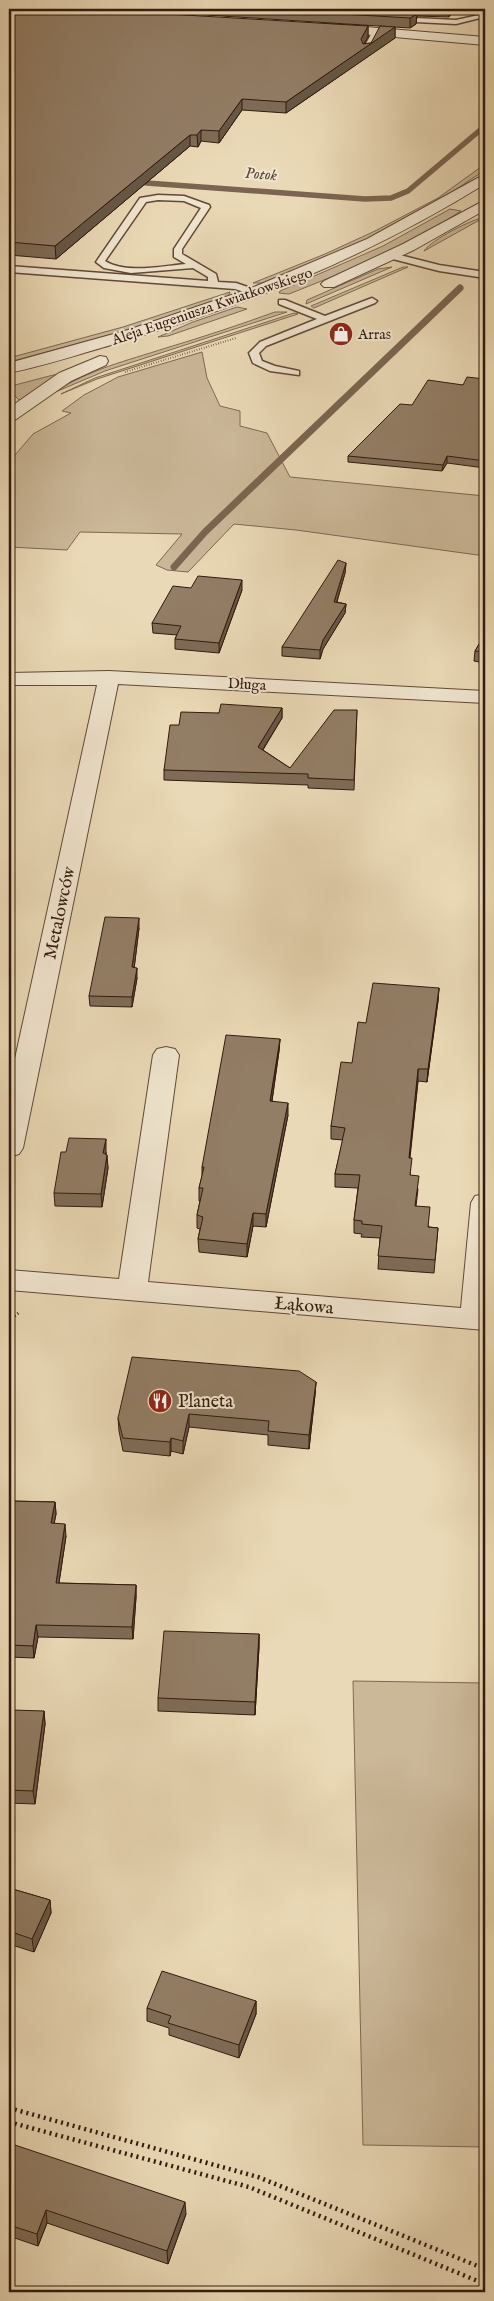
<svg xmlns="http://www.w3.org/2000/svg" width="494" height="2301" viewBox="0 0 494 2301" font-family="'IM FELL English',serif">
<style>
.green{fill:#cbb899;stroke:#7e6854}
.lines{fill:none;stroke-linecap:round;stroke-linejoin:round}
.stream-far1{stroke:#7b6551;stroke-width:5.5}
.stream{stroke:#7b6551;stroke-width:7}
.service-casing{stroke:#604938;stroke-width:3}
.minor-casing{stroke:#604938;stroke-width:2}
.tertiary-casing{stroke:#604938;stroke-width:2}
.path-far2{stroke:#32190e;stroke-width:2;stroke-dasharray:0.5 2;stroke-linecap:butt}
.path-far1{stroke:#32190e;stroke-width:3;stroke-dasharray:1 2.5;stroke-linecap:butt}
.path{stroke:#32190e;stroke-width:4.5;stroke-dasharray:2 4;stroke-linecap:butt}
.service{fill:#f1e6d0;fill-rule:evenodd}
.minor{fill:#f1e6d0;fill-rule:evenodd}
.tertiary{fill:#f1e6d0;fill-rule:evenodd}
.wall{fill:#7e6c57;stroke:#32190e}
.shaded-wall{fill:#665847;stroke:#32190e}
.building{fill:#927d65;stroke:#32190e}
.labels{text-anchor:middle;stroke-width:4;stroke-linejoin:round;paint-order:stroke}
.far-street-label{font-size:15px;fill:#32190e;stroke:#f1e6d0}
.far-poi-label{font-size:15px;fill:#32190e;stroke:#f1e6d0;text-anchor:start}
.far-water-label{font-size:16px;font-style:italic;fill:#5c4535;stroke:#f1e6d0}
.street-label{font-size:18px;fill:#32190e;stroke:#f1e6d0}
.poi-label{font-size:18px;fill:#32190e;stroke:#f1e6d0;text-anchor:start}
</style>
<rect width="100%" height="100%" fill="#ead9b6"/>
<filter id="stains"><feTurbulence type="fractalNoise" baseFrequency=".004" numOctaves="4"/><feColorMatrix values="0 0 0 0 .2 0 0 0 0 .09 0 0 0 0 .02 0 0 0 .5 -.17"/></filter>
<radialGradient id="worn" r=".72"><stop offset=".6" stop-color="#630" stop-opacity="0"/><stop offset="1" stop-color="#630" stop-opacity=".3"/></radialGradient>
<g class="green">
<path d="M485,164v6l-48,32 -71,38 -99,43h-14l72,-29 50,-23 63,-33z"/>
<path d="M450,209l11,2c-52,35 -114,60 -172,83l-10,-1 1,-2 103,-45z"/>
<path d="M485,217l-61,34c7,-11 48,-32 61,-34z"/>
<path d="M392,267l-86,37 1,-4 71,-31z"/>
<path d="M403,267h5l-94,41 -3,-2z"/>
<path d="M230,292l-2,5 -93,31 -126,34v-4l114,-31z"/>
<path d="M237,307l10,2 -79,27 -10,1 35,-15z"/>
<path d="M275,312h12l-182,59 -52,22c37,-24 73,-32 113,-45 37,-11 73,-23 109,-36z"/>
<path d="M294,313l4,1 -201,65 -36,15 34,-16z"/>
<path d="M202,352l5,26 13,28 20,5v15l27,7 23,44 195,19v60l-189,-26 -62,-6 -46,48 -21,-2 -11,-5 26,-31 -102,-2 -13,18 -58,-3v-85l24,-28 38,-21 -9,-2 22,-16 34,-18z"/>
<path d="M61,373l-38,27h-4l-10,-10 6,-5z"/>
<path d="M353,1681l132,2v464l-122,-2z"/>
</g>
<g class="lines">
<path class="stream-far1" d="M133,182l232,17 26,-1 17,-7 77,-65"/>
<path class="stream" d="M174,567l31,-35 255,-244"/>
<g class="service-casing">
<g id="service">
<path d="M186,9h6l-9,11h-4l-2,-1z"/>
<path d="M482,9h3l-1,8 -28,7 -61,-3 -4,-2 4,-2 61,3 23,-5z"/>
<path d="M374,29l7,2 -12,22h-6l-1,-2z"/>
<path d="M158,195l26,1 25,9 1,2 -28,42v5l34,20 2,8 18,1 23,8v4h-6l-18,-6 -226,-17v-6l199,15v-4l-15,-9 -62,5 -27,-5 -8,-6 44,-64zM158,200l26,1 17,7 -27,41v8l12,7c-24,2 -60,10 -81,-3l41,-59z"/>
<path d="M392,253l47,12 46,7v6l-46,-7 -50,-13v-4z"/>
<path d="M372,298l5,3 -2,2 -109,43 -7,7 3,8 13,5 24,5v4l-29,-4 -17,-8 -4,-10 11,-11 57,-23 -38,-15v-4h6l40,16z"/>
</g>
</g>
<g class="minor-casing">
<g id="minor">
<path d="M109,671l376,20v12l-367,-19 -95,464 -4,6 -10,3v-71l88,-401h-88v-12z"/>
<path d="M166,1047l9,2 4,6 -31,227 313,26 10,-105 4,-7 10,-2v136l-476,-40v-20l110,9 34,-224 4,-6z"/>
</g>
</g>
<g class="tertiary-casing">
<g id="tertiary">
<path d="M9,9c15,0 81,-3 89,5l-6,4 -83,-5z"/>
<path d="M330,24l155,13v8l-159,-14 -2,-3z"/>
<path d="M485,174v10c-120,74 -239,122 -374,161 -34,10 -68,21 -102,28v-10l119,-33 121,-41 118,-50z"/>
<path d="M485,200v10l-71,40 -80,37h-10l-3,-3 3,-3 79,-37z"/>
<path d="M100,356l6,1 2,4 -2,4 -35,16 -56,39 -6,1v-13l50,-35z"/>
</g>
</g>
<path class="path-far2" d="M125,372l111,-34"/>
<path class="path-far1" d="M9,1320l11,-8"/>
<g class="path">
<path d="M9,2108l249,69 227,92"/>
<path d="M9,2122l240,65 236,97"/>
</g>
<use href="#service" class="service"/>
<use href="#minor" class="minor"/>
<use href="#tertiary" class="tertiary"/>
</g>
<g class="wall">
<path d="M91,9h93l-5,5z"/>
<path d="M190,9h264l-5,8 -32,-1 -1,8 -6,4 -220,-14z"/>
<path d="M9,10l359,16v11l-4,7 7,-1 24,-16v11l-109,75 -44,-3 -23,33 -18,-2 -3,6 -8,-1 -134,113 -47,-4z"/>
<path d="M485,379v89l-38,-5 -5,8 -94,-9v-6l64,-51 51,-20z"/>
<path d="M346,563l-1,10 -8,29 9,2 -1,9 -22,36 -3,10 -38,-3v-9z"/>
<path d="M242,590l-23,63 -44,-4v-10l2,-4 -24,-2 -1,-10z"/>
<path d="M485,634v29l-11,-2 1,-10z"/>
<path d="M282,708v10l-19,32 27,18 67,-58 -3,80 -46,-2v-3l-144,-5v-10l15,-45 40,-12z"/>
<path d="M139,928l-5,40 3,10 -5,29 -42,-1 -1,-10z"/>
<path d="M439,988l-1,13 -11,81 -9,-1 -8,77v18l8,13 -2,17 13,21 9,1 -4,45 -56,-4 2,-31 -19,-1 1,-3 -8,-1v-13l4,-32 -23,-1v-13l8,-34 -12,-1v-13l21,-63 14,-40z"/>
<path d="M280,1039l-1,12 -7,50 16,14 -22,112 -13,-1 -6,31 -48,-5 -1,-13 2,-10 -3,-1v-13l3,-14h-1v-13l3,-12v-9z"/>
<path d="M106,1152l2,16 -6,39 -47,-1 -1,-13z"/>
<path d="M316,1382l-1,13 -6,54 -41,-4v-10l-79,-8 -6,27 -12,-3 -1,5 -47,-5 -4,-20 -1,-13z"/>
<path d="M9,1501l46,1 1,12 -2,9 12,13 -7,47 77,2v12l-3,42 -95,-2 -4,21 -25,-1z"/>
<path d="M259,1634v13l-4,68 -97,-4v-13z"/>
<path d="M44,1711l1,13 -10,80 -26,-1v-81z"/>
<path d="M9,1888l41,12 1,13 -17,39 -25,-8z"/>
<path d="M256,2001v13l-17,44 -70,-23v-7l-22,-7v-13z"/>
<path d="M9,2143l177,71 -18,50 -121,-41 -9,23 -29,-10z"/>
</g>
<g class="shaded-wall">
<path d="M179,9h5l-5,5z"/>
<path d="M450,9h4l-5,8z"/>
<path d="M417,14l-1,10 -6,4v-10z"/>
<path d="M368,26v11l-8,13 1,-11z"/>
<path d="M395,27v11l-109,75v-11z"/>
<path d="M242,99v11l-23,33v-12z"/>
<path d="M201,130v11l-3,6 -1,-12z"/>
<path d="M190,135v11l-134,113 -1,-13z"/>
<path d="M447,456v7l-5,8 1,-6z"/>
<path d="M346,563l-1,10 -11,38v-9z"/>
<path d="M242,580v10l-23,63v-10z"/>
<path d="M346,604l-1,9 -22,36 -3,10v-9l3,-10z"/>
<path d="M282,708v10l-24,39v-10z"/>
<path d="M139,918v10l-6,50 -1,-11z"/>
<path d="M137,968v10l-5,29v-10z"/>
<path d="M439,988l-1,13 -11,81 1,-13z"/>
<path d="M280,1039l-1,12 -9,63v-13z"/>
<path d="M418,1069v12l-10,90 1,-13z"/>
<path d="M288,1103v12l-22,112v-13z"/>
<path d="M106,1139v13l-2,14 -1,-13z"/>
<path d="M107,1155l1,13 -6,39 -1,-13z"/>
<path d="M253,1213v13l-6,31v-13z"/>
<path d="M316,1382l-1,13 -6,54v-14z"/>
<path d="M189,1414v13l-6,27v-13z"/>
<path d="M171,1438v13l-1,5v-14z"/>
<path d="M55,1502l1,12 -4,21 -1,-12z"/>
<path d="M65,1524l1,12 -9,59 -1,-12z"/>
<path d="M136,1585v12l-3,42 -1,-12z"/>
<path d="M36,1625l2,12 -4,21 -1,-12z"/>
<path d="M259,1634v13l-4,68v-13z"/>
<path d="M44,1711l1,13 -10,80 -2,-13z"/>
<path d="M50,1900l1,13 -17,39 -2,-13z"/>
<path d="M256,2001v13l-17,44v-13z"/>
<path d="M185,2202l1,12 -18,50 -1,-13z"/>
<path d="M46,2210l1,13 -9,23 -1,-12z"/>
</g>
<g class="building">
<path d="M58,9h26l284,17 -7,13 2,5 8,-1 9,-17 15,1 -109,75 -44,-3 -23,32 -18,-1 -4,5h-7l-135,111 -46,-4v-232l45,3z"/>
<path d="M257,9h68l92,5 -7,4z"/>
<path d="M467,377l18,2v82l-38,-5 -4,9 -95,-9 52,-52 12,1 16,-25 35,5z"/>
<path d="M338,560l8,3 -12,39 12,2 -23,36 -3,10 -38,-3z"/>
<path d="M198,576l44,4 -23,63 -44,-4 6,-13 -29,-3 21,-37 18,2z"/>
<path d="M485,634v18l-10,-1z"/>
<path d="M221,704l61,4 -24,39 32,21 44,-58h23l-3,70 -46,-2v-4l-144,-4 6,-45h9l2,-13 38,1z"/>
<path d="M105,917l34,1 -7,49 5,1 -5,29 -43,-1z"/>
<path d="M373,983l66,5 -11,81h-10l-9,89h3l-2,17 9,1 -4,30 15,1 -2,20 10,1 -3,32 -57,-4 4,-30 -20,-2v-3l-8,-1 6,-45 -25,-1 10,-46 -14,-2 10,-64 11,1 6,-41 8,1z"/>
<path d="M226,1035l54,4 -10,62 18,2 -22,111 -13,-1 -6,31 -49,-5 5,-22 -6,-2 6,-27h-4l5,-21h-2z"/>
<path d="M69,1138l37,1 -3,14 4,2 -6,39 -47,-1 7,-41h5z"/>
<path d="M132,1357l167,14 17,11 -7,53 -41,-4 1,-10 -80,-7 -6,27 -12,-3 -1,4 -47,-4 -5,-20z"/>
<path d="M9,1501l46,1 -4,21 14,1 -9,59 80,2 -4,42 -96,-2 -3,21 -24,-1z"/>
<path d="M164,1631l95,3 -4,68 -97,-4z"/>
<path d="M12,1710l32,1 -11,80 -24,-1v-68z"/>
<path d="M9,1888l41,12 -18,39 -23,-8z"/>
<path d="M162,1971l94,30 -17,44 -71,-22 3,-7 -24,-8z"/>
<path d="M9,2143l176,59 -18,49 -121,-41 -9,24 -28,-9z"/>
</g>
<defs>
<g id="shop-disc" transform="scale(1.25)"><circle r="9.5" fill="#8f2418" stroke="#f1e6d0"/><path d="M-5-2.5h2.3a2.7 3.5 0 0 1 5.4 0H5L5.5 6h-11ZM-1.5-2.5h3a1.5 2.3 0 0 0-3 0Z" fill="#fff"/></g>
<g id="restaurant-disc" transform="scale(1.25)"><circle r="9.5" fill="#8f2418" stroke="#f1e6d0"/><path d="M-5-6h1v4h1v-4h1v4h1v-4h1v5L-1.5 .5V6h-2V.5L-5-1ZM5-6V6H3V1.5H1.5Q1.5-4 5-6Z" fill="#fff"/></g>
</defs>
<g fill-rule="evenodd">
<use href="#shop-disc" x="341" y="334"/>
<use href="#restaurant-disc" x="160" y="1401"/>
</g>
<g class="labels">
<g class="far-street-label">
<text transform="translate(212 306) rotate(-19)" y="5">Aleja Eugeniusza Kwiatkowskiego</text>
<text transform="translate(247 684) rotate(3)" y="5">Długa</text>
</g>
<g class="far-poi-label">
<text x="358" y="339">Arras</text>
</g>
<g class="far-water-label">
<text transform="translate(261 173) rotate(4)" y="6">Potok</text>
</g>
<g class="street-label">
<text transform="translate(59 913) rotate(-78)" y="6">Metalowców</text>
<text transform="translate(304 1305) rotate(5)" y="6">Łąkowa</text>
</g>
<g class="poi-label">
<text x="178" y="1407">Planeta</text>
</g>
</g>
<rect width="494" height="2301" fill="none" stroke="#ead9b6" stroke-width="30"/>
<rect x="10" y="10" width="474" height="2281" fill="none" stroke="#32190e" stroke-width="2.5"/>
<rect x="15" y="15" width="464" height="2271" fill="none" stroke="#32190e"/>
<rect width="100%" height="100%" filter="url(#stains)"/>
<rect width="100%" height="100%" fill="url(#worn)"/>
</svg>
